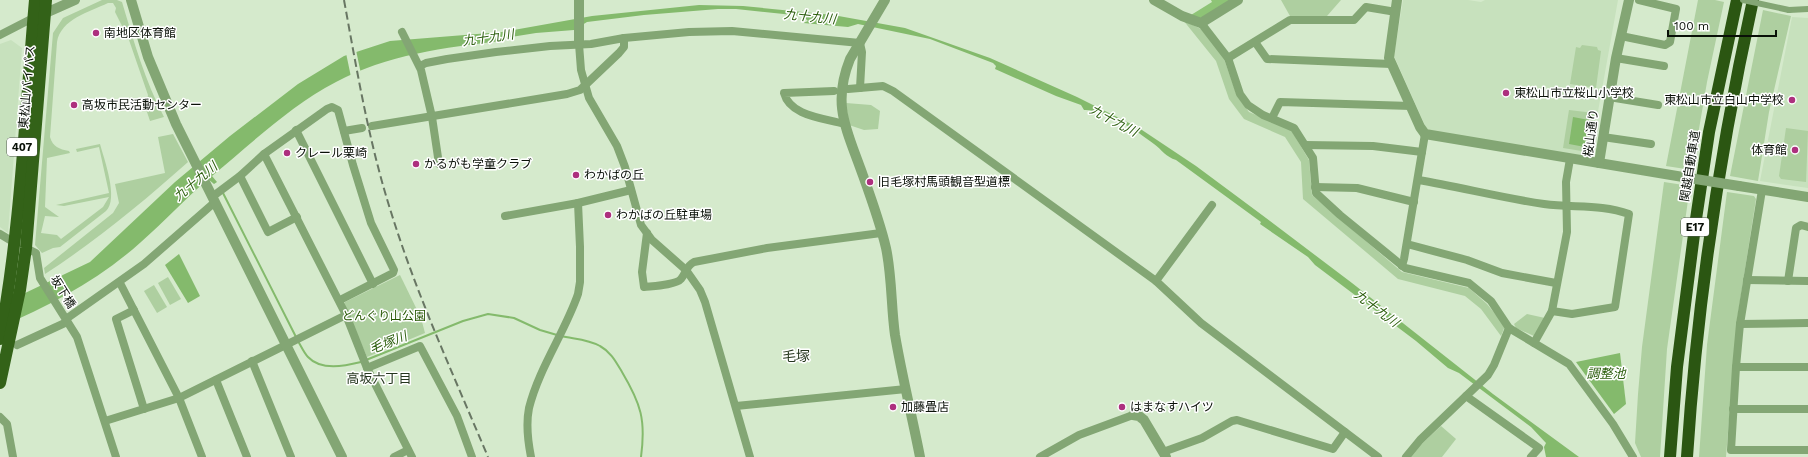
<svg xmlns="http://www.w3.org/2000/svg" width="1808" height="457" viewBox="0 0 1808 457" font-family="'Work Sans','Noto Sans JP',sans-serif">
<style>
.built{fill:#c7e1bd}
.green{fill:#aecfa0}
.forest{fill:#8ec476}
.water{fill:#84ba6c}
.pier{fill:#d5eacc}
.lines{fill:none;stroke-linecap:round;stroke-linejoin:round}
.stream{stroke:#84ba6c;stroke-width:2}
.pedestrian{stroke:#83a674;stroke-width:6}
.minor{stroke:#83a674;stroke-width:8}
.tertiary{stroke:#83a674;stroke-width:10}
.trunk{stroke:#336218;stroke-width:12}
.motorway{stroke:#2b5612;stroke-width:12}
.rail{stroke:#687663;stroke-width:2;stroke-dasharray:8 4;stroke-linecap:butt}
.pedestrian-bridge{stroke:#83a674;stroke-width:6}
.tertiary-bridge{stroke:#83a674;stroke-width:10}
.poi-dot{fill:#ad2f7e;stroke:#fff;stroke-width:1.5}
.labels{text-anchor:middle;stroke-width:3;stroke-linejoin:round;paint-order:stroke}
.shield{fill:#fff;stroke:#535851;stroke-width:1}
.shield-label{font-size:11px;font-weight:bold;fill:#091007}
.poi-label{font-size:12px;fill:#091007;stroke:#fff;text-anchor:start}
.street-label{font-size:12px;fill:#091007;stroke:#fff}
.park-label{font-size:12px;fill:#255601;stroke:#fff}
.water-label{font-size:13px;font-style:italic;fill:#2e6010;stroke:#fff}
.neighbourhood-label{font-size:13px;fill:#25361e;stroke:#fff}
.quarter-label{font-size:14px;fill:#25361e;stroke:#fff}
</style>
<rect width="100%" height="100%" fill="#d5eacc"/>
<g class="built">
<path d="M1403,0h65l13,2 4,-2h133l-28,156 -3,1 -160,-27 -33,-74z"/>
<path d="M1792,17l16,1v170l-48,-7z"/>
<path d="M11,40l11,8 -14,185 -8,-6v-183z"/>
</g>
<g class="green">
<path d="M102,0h15l5,2c12,40 23,79 42,115l-14,4 -4,-12 2,-14 -19,-55 -14,-28 1,-4 -3,-5h-5c-19,9 -47,16 -51,39l-7,95c3,10 9,12 19,14l1,2 -23,5 -2,49 14,10 -14,-1 -4,17 16,2 4,4 42,-32 6,-10 -45,9 -8,-1 53,-12 -10,-46 -22,5 -1,-3 24,-5c4,15 19,55 6,67l-46,36 -7,1 -11,5 -7,-8 18,-212 10,-15z"/>
<path d="M1281,0h60l-14,16h-37z"/>
<path d="M1698,0h17l9,2 -17,80 -15,88 -26,-4z"/>
<path d="M1763,10l28,6 -22,96 -11,69 -28,-5z"/>
<path d="M1183,20l18,9 22,27 14,40 12,16 42,18 18,30 3,35 90,77 67,16 18,16 18,22 -4,10 -20,-27 -16,-13 -67,-17 -95,-80 -2,-37 -16,-25 -41,-18 -15,-20 -13,-38z"/>
<path d="M1582,45l15,2 1,3 3,1 -5,37 -26,-4 6,-37 4,1z"/>
<path d="M846,103l25,2 9,6 -2,18 -14,1 -15,-5z"/>
<path d="M1569,110l25,3 -6,39 -25,-4z"/>
<path d="M1786,128l22,3 -2,51 -25,-3 -2,-3z"/>
<path d="M173,134l15,28c-45,40 -92,79 -143,112l-1,-6 69,-55 6,-10 -4,-19 50,-11 -7,-36z"/>
<path d="M1664,182l26,4 -23,163 -7,108h-19l-6,-14 3,-49 4,-47z"/>
<path d="M1727,192l27,4 2,3 -19,121 -11,137h-27l8,-112z"/>
<path d="M400,275l21,43 4,15 -58,24 -23,-53 1,-2z"/>
<path d="M168,277l13,22 -11,6 -12,-22z"/>
<path d="M154,285l13,22 -10,6 -13,-22z"/>
<path d="M1527,314l18,4 -11,18 -18,-8 -2,-4z"/>
<path d="M1441,426l15,13 -14,18h-33l5,-6z"/>
</g>
<path class="forest" d="M1211,0h19l-30,19 -9,-4 21,-13z"/>
<g class="water">
<path d="M699,5l44,1 90,9 72,13 85,30 87,39 62,31 57,38 66,49 90,68 141,111 86,63h-33l-2,-10 2,-4 -15,-16 -72,-54 -11,-5 -32,-27 -101,-76 -7,-8 -48,-33 1,-2 -85,-62c-10,-3 -14,-10 -22,-16 -17,-13 -49,-35 -70,-34l-3,-5 -25,-9 -61,-27 1,-3 -3,-3 -63,-24 -72,-15 -10,3 -45,-4 5,-2 -5,-5 -67,-7h-18l-74,6 -57,7 -13,8 -38,3 -37,6 2,2c-55,6 -115,14 -165,41 -46,24 -84,61 -124,94l5,6 -3,2 -6,-5c-23,20 -44,43 -67,63 -41,37 -90,63 -141,85v-22l90,-43 85,-80 55,-46 68,-52 46,-28 46,-15 112,-9 90,-16z"/>
<path d="M1573,117l16,3 -4,27 -16,-3z"/>
<path d="M179,254l21,42 -12,7 -23,-38z"/>
<path d="M1620,353l6,51 -12,10 -38,-52z"/>
</g>
<path class="pier" d="M356,50l5,24 -10,3 -5,-24z"/>
<g class="lines">
<g class="stream">
<path d="M223,193l73,144"/>
<path d="M561,336c13,3 27,3 39,10 11,6 16,16 22,26 19,32 24,48 19,85"/>
<path d="M298,341c3,5 6,12 10,16 13,14 37,9 53,5"/>
<path d="M366,360l97,-39 25,-7 26,4 26,12 17,5"/>
</g>
<path class="pedestrian" d="M1789,10l19,-1"/>
<g class="minor">
<path d="M1201,23l27,35 12,36 8,11 15,10 31,13 19,30 3,35 24,22 65,53 64,15 22,18 18,27 60,36 44,60 20,33"/>
<path d="M402,32l19,38 11,47 7,47"/>
<path d="M0,35l33,-17"/>
<path d="M1621,36l44,9 5,-3 6,-33 -37,-9"/>
<path d="M1255,42l12,17 124,5"/>
<path d="M579,44l2,26 8,28 28,48 8,21 16,58 11,15 34,30 14,20 5,12 45,155"/>
<path d="M1228,58l62,-38h64l12,-13 30,5"/>
<path d="M1616,58l48,8"/>
<path d="M420,66l6,-3 21,-4 49,-7 54,-6 41,-2 33,-6 65,-6 43,-1 128,12 2,9 -2,36"/>
<path d="M848,89l35,-3 10,5 263,190 45,42 177,134"/>
<path d="M834,91l-50,2c6,23 39,25 60,31"/>
<path d="M1609,97l49,8"/>
<path d="M1272,118l8,-16 131,4"/>
<path d="M372,126l195,-32 13,-4 39,-37 5,-6v-9"/>
<path d="M296,130l77,154"/>
<path d="M344,131l18,-3"/>
<path d="M1603,137l48,7"/>
<path d="M1306,145l67,1 49,6"/>
<path d="M264,154l63,-45 5,-2 6,3 15,55 18,58 23,47 -1,3 -53,27"/>
<path d="M240,176l28,56 29,-15"/>
<path d="M1418,180c42,7 84,18 126,24 30,4 57,0 85,10l-14,93 -43,7 -20,-3"/>
<path d="M1315,187l42,1 57,14"/>
<path d="M1762,190l-22,134 -4,43 -5,83h77"/>
<path d="M505,216l73,-13 53,-13"/>
<path d="M647,233l-5,39 2,15c8,-1 32,-2 37,-8 5,-6 5,-13 13,-17l73,-14 114,-15"/>
<path d="M0,234l15,9"/>
<path d="M1407,244l60,16 35,13 54,10"/>
<path d="M26,248l10,5 4,25 37,59 39,120"/>
<path d="M1402,266l2,-7 21,-125"/>
<path d="M1747,280l61,1"/>
<path d="M1156,281l56,-76"/>
<path d="M1788,281l8,-53 5,-3 7,2"/>
<path d="M120,283l59,115 23,59"/>
<path d="M134,310l-18,9 28,90"/>
<path d="M346,315l21,53 45,89"/>
<path d="M66,319l78,-55 71,-62"/>
<path d="M1740,324l68,-1"/>
<path d="M1534,343l18,-32 15,-79 -1,-50 4,-23"/>
<path d="M17,345l50,-23"/>
<path d="M252,361l39,96"/>
<path d="M1736,367h72"/>
<path d="M367,368l53,-22 37,70 15,41"/>
<path d="M216,380l31,77"/>
<path d="M1466,396l73,52 -8,9"/>
<path d="M736,406l170,-17"/>
<path d="M1733,409h75"/>
<path d="M0,417l7,7 6,33"/>
<path d="M105,421l74,-23 167,-83 -82,-161 -24,22 -28,21"/>
<path d="M1163,452l39,-14 30,-17 5,-1 96,29 12,-17"/>
<path d="M394,457l14,-7"/>
<path d="M531,457c-3,-15 -5,-34 -2,-49 10,-40 36,-76 49,-114l2,-12v-35l-2,-44"/>
<path d="M1040,457l39,-22 54,-20"/>
<path d="M1406,457l14,-17 68,-65 6,-10 15,-37"/>
</g>
<g class="tertiary">
<path d="M131,0l17,57 28,67 166,333"/>
<path d="M885,0l-35,59c-18,45 -4,69 11,111 9,25 19,52 25,78 6,28 5,58 9,87 7,41 17,81 25,122"/>
<path d="M1154,0l28,16 19,7 37,-23"/>
<path d="M1397,0l-8,58 31,69 5,7 258,43"/>
<path d="M39,16l36,-16"/>
<path d="M579,44v-44"/>
<path d="M1599,163l17,-105 13,-58"/>
<path d="M1739,186l69,11"/>
<path d="M1133,415l6,1 5,4 22,37"/>
</g>
<g class="trunk">
<path d="M0,339c21,-112 25,-226 35,-339"/>
<path d="M0,383l20,-93 6,-42 20,-248"/>
</g>
<g class="motorway">
<path d="M1670,457l7,-90 19,-148 13,-87 28,-132"/>
<path d="M1687,457c10,-154 33,-307 66,-457"/>
</g>
<path class="rail" d="M344,0c13,71 25,143 47,212 26,84 63,164 97,245"/>
<path class="pedestrian-bridge" d="M1743,0l46,10"/>
<path class="tertiary-bridge" d="M1683,177l56,9"/>
</g>
<g class="poi-dot">
<circle cx="96" cy="33" r="4"/>
<circle cx="1506" cy="93" r="4"/>
<circle cx="1792" cy="100" r="4"/>
<circle cx="74" cy="105" r="4"/>
<circle cx="1795" cy="150" r="4"/>
<circle cx="287" cy="153" r="4"/>
<circle cx="416" cy="164" r="4"/>
<circle cx="576" cy="175" r="4"/>
<circle cx="870" cy="182" r="4"/>
<circle cx="608" cy="215" r="4"/>
<circle cx="893" cy="407" r="4"/>
<circle cx="1122" cy="407" r="4"/>
</g>
<g class="labels">
<g class="shield">
<rect x="7" y="138" width="30" height="18" rx="3"/>
<rect x="1681" y="218" width="28" height="18" rx="3"/>
</g>
<g class="shield-label">
<text x="22" y="151">407</text>
<text x="1695" y="231">E17</text>
</g>
<g class="poi-label">
<text x="104" y="37">南地区体育館</text>
<text x="1514" y="97">東松山市立桜山小学校</text>
<text x="1784" y="104" text-anchor="end">東松山市立白山中学校</text>
<text x="82" y="109">高坂市民活動センター</text>
<text x="1787" y="154" text-anchor="end">体育館</text>
<text x="295" y="157">クレール栗崎</text>
<text x="424" y="168">かるがも学童クラブ</text>
<text x="584" y="179">わかばの丘</text>
<text x="878" y="186">旧毛塚村馬頭観音型道標</text>
<text x="616" y="219">わかばの丘駐車場</text>
<text x="901" y="411">加藤畳店</text>
<text x="1130" y="411">はまなすハイツ</text>
</g>
<g class="street-label">
<text transform="translate(27 87) rotate(-85)" y="4">東松山バイパス</text>
<text transform="translate(1591 133) rotate(-83)" y="4">桜山通り</text>
<text transform="translate(1690 166) rotate(-81)" y="4">関越自動車道</text>
<text transform="translate(63 292) rotate(58)" y="4">坂下橋</text>
</g>
<g class="park-label">
<text x="384" y="320">どんぐり山公園</text>
</g>
<g class="water-label">
<text transform="translate(810 16) rotate(6)" y="5">九十九川</text>
<text transform="translate(488 37) rotate(-8)" y="5">九十九川</text>
<text transform="translate(1114 120) rotate(28)" y="5">九十九川</text>
<text transform="translate(195 181) rotate(-40)" y="5">九十九川</text>
<text transform="translate(1377 308) rotate(37)" y="5">九十九川</text>
<text transform="translate(388 342) rotate(-21)" y="5">毛塚川</text>
<text x="1606" y="378">調整池</text>
</g>
<g class="neighbourhood-label">
<text x="379" y="383">高坂六丁目</text>
</g>
<g class="quarter-label">
<text x="796" y="361">毛塚</text>
</g>
</g>
<path d="M1668 30v6h108v-6" fill="none" stroke="#091007" stroke-width="2"/>
<text x="1674" y="30" font-size="12" fill="#091007" stroke="#ffffff" stroke-width="3" paint-order="stroke">100 m</text>
</svg>
